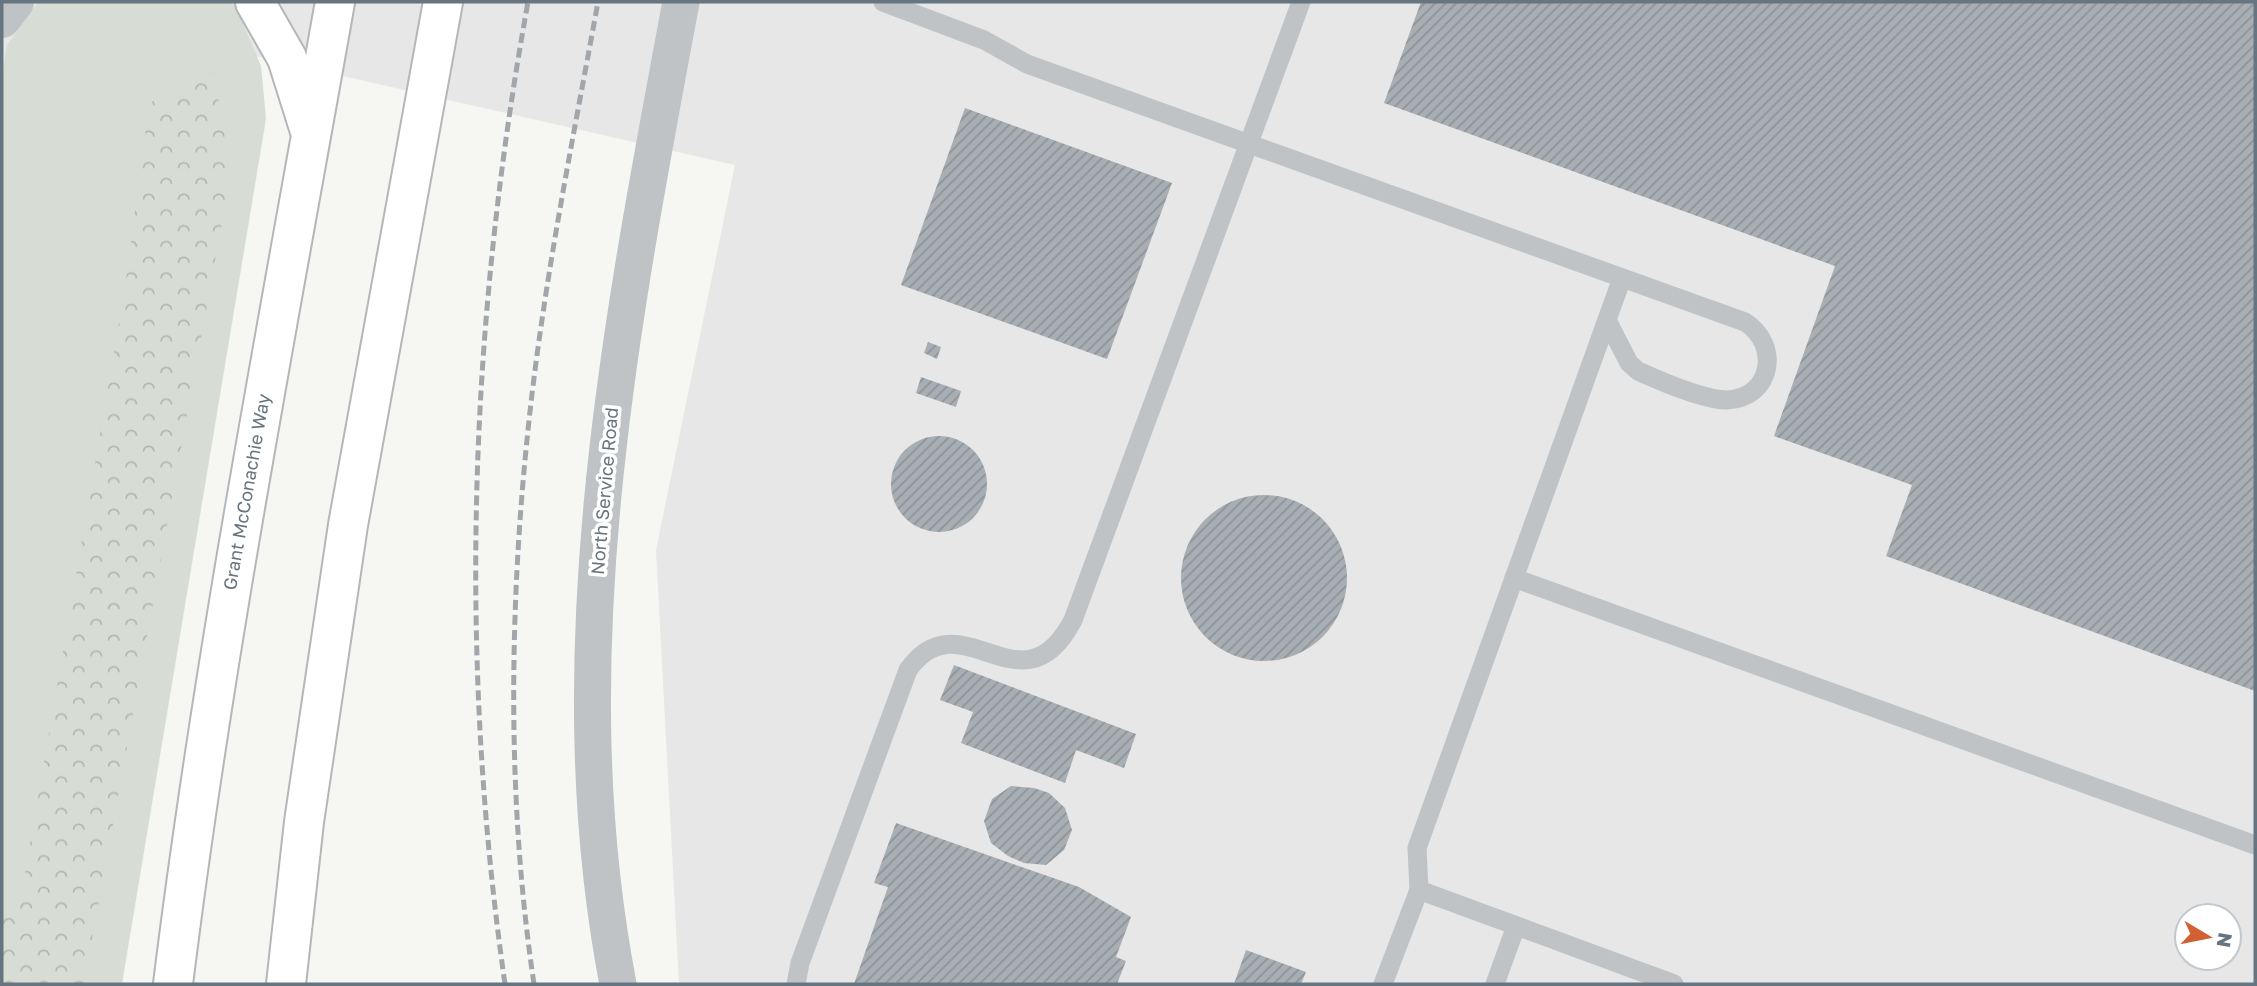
<svg xmlns="http://www.w3.org/2000/svg" width="2257" height="986" viewBox="0 0 2257 986" font-family="'Golos Text',sans-serif">
<style>
.built{fill:#e6e7e6;fill-rule:evenodd}
.grass{fill:#d7dcd4}
.forest{fill:url(#forest-crowns)}
.building{fill:url(#building-hatch)}
.lines{fill:none;stroke-linecap:round;stroke-linejoin:round}
.primary-casing{stroke:#b3b7ba;stroke-width:42}
.service{stroke:#bfc3c6;stroke-width:19}
.minor{stroke:#bfc3c6;stroke-width:37}
.tertiary{stroke:#bfc3c6;stroke-width:38}
.primary{stroke:#fff;stroke-width:38}
.rail{stroke:#a1a6ab;stroke-width:5;stroke-dasharray:10 5;stroke-linecap:butt}
.labels{text-anchor:middle;stroke-width:7;stroke-linejoin:round;paint-order:stroke}
.street-label{font-size:18px;fill:#677581;stroke:#fff}
</style>
<defs>
<pattern id="forest-crowns" width="20" height="18" patternUnits="userSpaceOnUse" patternTransform="scale(1.75)"><rect width="20" height="18" fill="#d7dcd4"/><path d="M2 6a3 3 0 1 1 6 0M12 15a3 3 0 1 1 6 0" fill="none" stroke="#b2b7b1"/></pattern>
<pattern id="building-hatch" width="6" height="6" patternUnits="userSpaceOnUse" patternTransform="scale(1.75)"><rect width="6" height="6" fill="#a8afb4"/><path d="M-1 1l2-2M0 6l6-6M5 7l2-2" fill="none" stroke="#8d9398"/></pattern>
</defs>
<rect width="100%" height="100%" fill="#f6f6f3"/>
<path class="built" d="M2,2h2253v982h-1576l-23,-434 79,-385 -634,-144 -99,560zM2187,916h42v42h-42z"/>
<path class="grass" d="M38,2h192l6,5 25,59 5,53 -144,865h-120v-909l5,-30z"/>
<path class="forest" d="M214,73l17,100 -147,811h-82v-77l18,-4 105,-615 24,-185z"/>
<g class="building">
<path d="M1421,2h834v689l-369,-135 26,-71 -138,-49 61,-170 -451,-163z"/>
<path d="M965,108l207,75 -65,176 -206,-74z"/>
<path d="M928,342l13,5 -4,12 -13,-6z"/>
<path d="M921,377l40,14 -5,16 -40,-14z"/>
<circle cx="939" cy="484" r="48"/>
<circle cx="1264" cy="578" r="83"/>
<path d="M954,665l182,69 -12,34 -48,-18 -11,33 -104,-40 12,-31 -33,-12z"/>
<path d="M1011,786l23,2 15,5 16,15 7,22 -8,20 -18,15 -22,-2 -16,-7 -17,-13 -7,-22 8,-22z"/>
<path d="M896,823l183,64 52,30 -15,40 10,4 -9,23h-263l34,-97 -14,-4z"/>
<path d="M1246,950l60,22 -5,12h-67z"/>
</g>
<g class="lines">
<g class="primary-casing">
<g id="primary">
<path d="M255,2l32,56 22,70"/>
<path d="M173,984c41,-330 104,-655 162,-982"/>
<path d="M286,984l18,-162 44,-297 95,-523"/>
</g>
</g>
<g class="service">
<path d="M883,2l101,38 43,24 718,258c36,23 27,76 -18,78 -23,0 -67,-19 -89,-29l-9,-8 -22,-43"/>
<path d="M1514,578l741,267"/>
<path d="M1419,890l255,94"/>
<path d="M796,984l4,-21 108,-293c53,-75 114,48 165,-50l228,-618"/>
<path d="M1383,984l36,-94 -2,-42 205,-570"/>
<path d="M1495,984l21,-58"/>
</g>
<path class="minor" d="M618,984c-63,-327 3,-660 63,-982"/>
<path class="tertiary" d="M2,19l13,-17"/>
<use href="#primary" class="primary"/>
<g class="rail">
<path d="M505,984c-47,-326 -36,-658 23,-982"/>
<path d="M534,984c-27,-179 -25,-374 -6,-554 15,-144 44,-286 70,-428"/>
</g>
</g>
<g class="labels">
<g class="street-label">
<text transform="translate(605 491) rotate(-85)" y="6">North Service Road</text>
<text transform="translate(247 492) rotate(-80)" y="6">Grant McConachie Way</text>
</g>
</g>
<rect width="2257" height="986" fill="none" stroke="#677581" stroke-width="7"/>
<g transform="translate(2208 937) rotate(100)"><circle r="33" fill="#ffffff" stroke="#c2c8cd" stroke-width="2"/>
<path d="M0-5L12 26L0 18L-12 26Z" fill="#d36035"/>
<text y="-10" font-size="19" font-weight="bold" text-anchor="middle" fill="#677581">N</text>
</g>
</svg>
